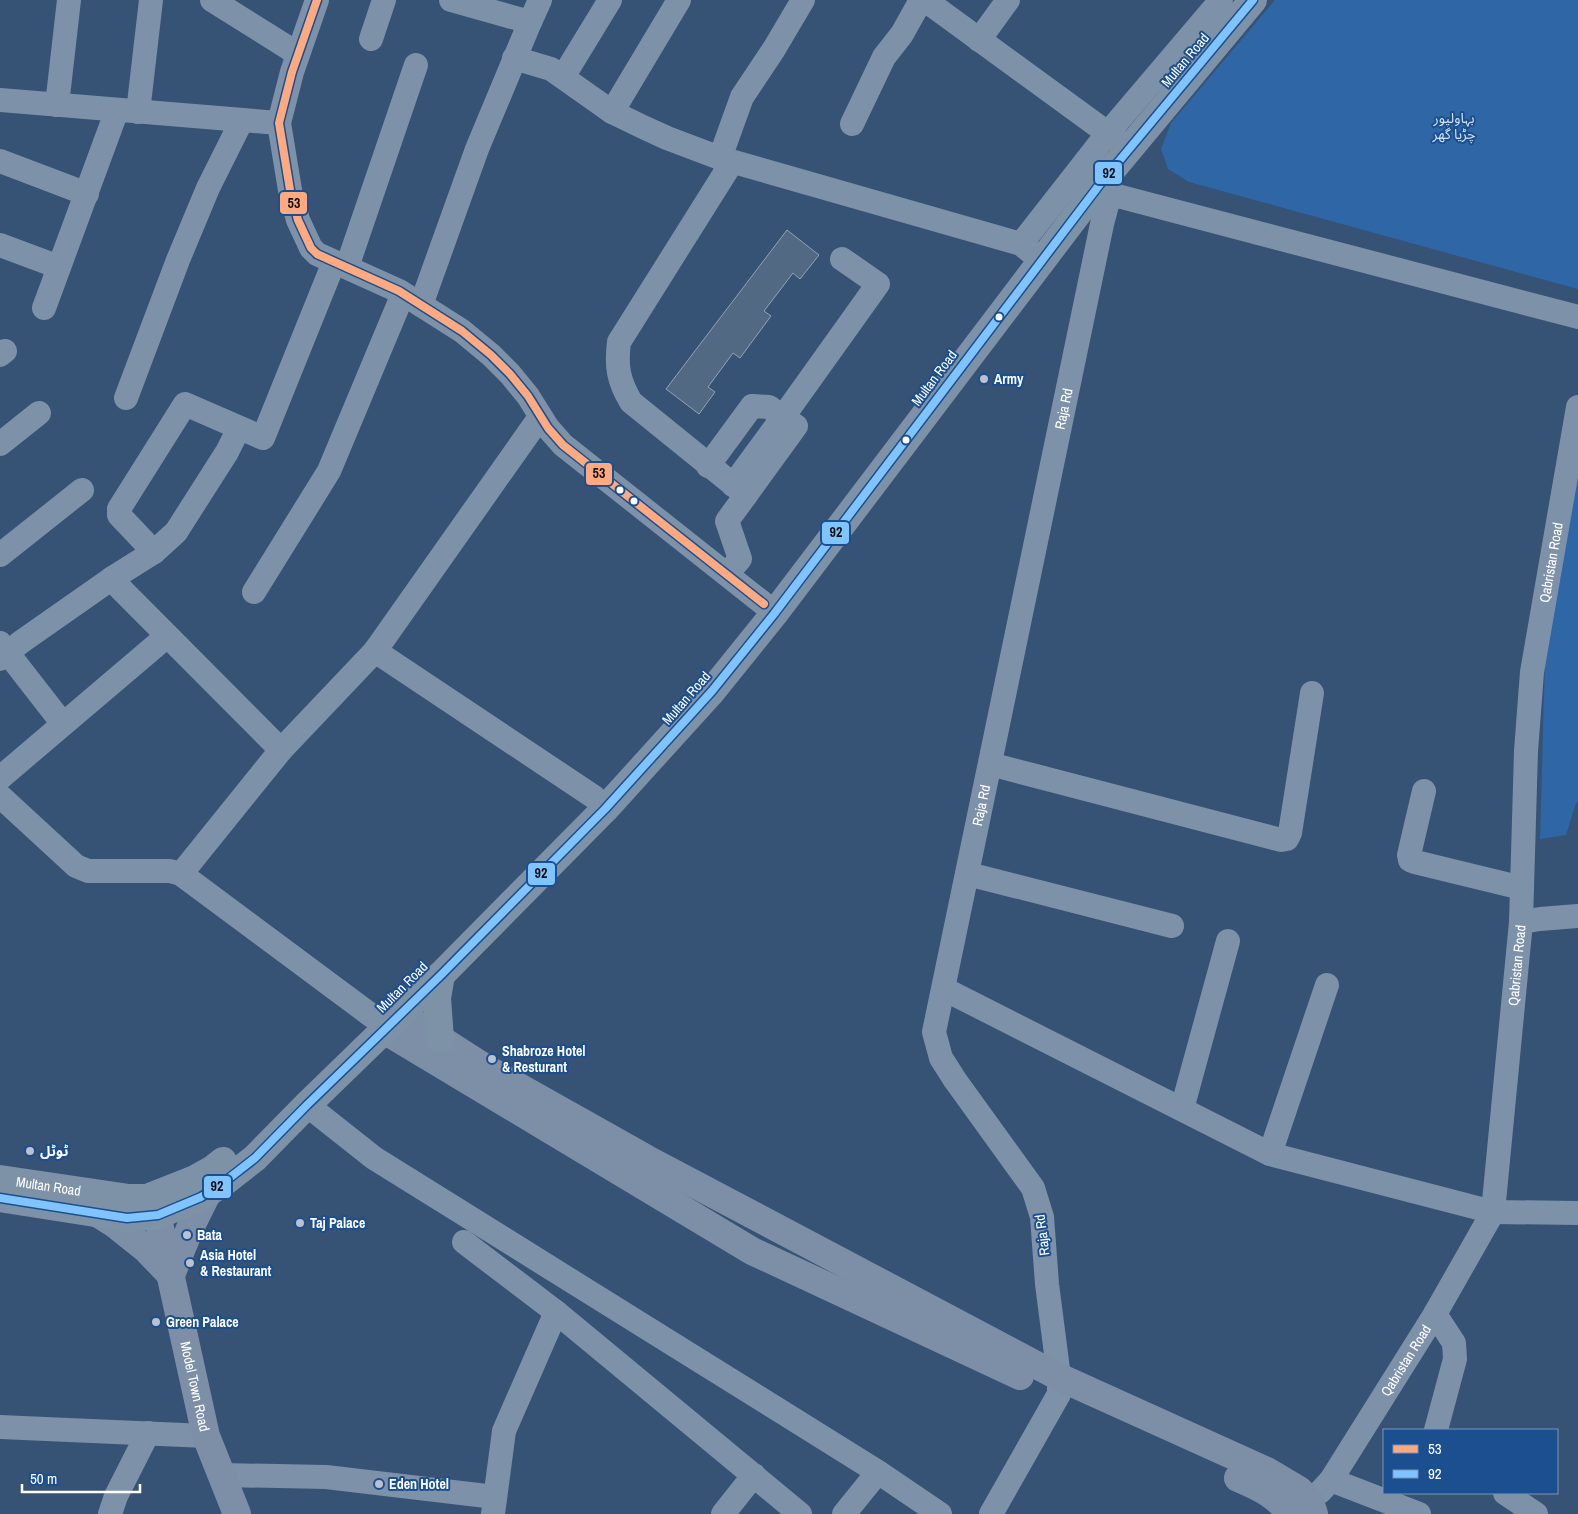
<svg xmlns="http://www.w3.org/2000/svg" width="1578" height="1514" viewBox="0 0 1578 1514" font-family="'Archivo Narrow','Noto Sans Arabic',sans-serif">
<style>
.green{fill:#2f66a5}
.building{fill:#526984;stroke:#92a2b6}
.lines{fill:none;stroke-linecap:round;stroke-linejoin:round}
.minor{stroke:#7d92a8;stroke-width:24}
.major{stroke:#7d8ea7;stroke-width:28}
.highway{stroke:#7e92a7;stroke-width:28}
.bus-1-casing{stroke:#1b4f8f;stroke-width:11}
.bus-2-casing{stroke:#1b4f8f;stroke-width:11}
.bus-1{stroke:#ffa980;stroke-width:8}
.bus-2{stroke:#80c4ff;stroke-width:8}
.bus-dot{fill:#fff;stroke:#1b4f8f;stroke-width:2}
.poi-dot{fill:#b9c2ce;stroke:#1b4f8f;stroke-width:2}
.labels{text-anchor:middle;stroke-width:4;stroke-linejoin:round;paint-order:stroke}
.street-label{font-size:14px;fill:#fff;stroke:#1b4f8f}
.park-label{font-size:14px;fill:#cfe3fa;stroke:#1b4f8f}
.poi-label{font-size:14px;font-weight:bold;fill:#fff;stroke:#1b4f8f;text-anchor:start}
.line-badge{stroke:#1b4f8f;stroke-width:2}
.pale-badge-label{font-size:14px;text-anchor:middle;font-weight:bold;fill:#111}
</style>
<rect width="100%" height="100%" fill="#365274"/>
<g class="green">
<path d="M1275,0h303v289l-389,-107 -21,-13 -7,-20 10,-26z"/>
<path d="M1578,474v328l-2,1 -10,32 -26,4 5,-181z"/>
</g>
<path class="building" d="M787,230l32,25 -19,24 -7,-6 -29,38 7,5 -31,42 -7,-5 -25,34 7,5 -16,22 -33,-25z"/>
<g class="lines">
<g class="minor">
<path d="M212,0l86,54"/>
<path d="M317,0l-25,72 -13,51 11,67 8,30 13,28 6,6 82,37 63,40 29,24 19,19 18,22 20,32 15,17 201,159"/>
<path d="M451,0l79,22"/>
<path d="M925,0l192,140"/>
<path d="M371,39l13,-39"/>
<path d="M979,40l29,-40"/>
<path d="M514,58l37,11 61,43 31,15 24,11 53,20 301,86 21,17"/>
<path d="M563,77l47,-77"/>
<path d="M0,100l279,23"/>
<path d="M57,105l12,-105"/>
<path d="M138,112l13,-112"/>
<path d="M612,112l67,-112"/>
<path d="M852,124l32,-67 18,-23 19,-34"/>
<path d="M720,158l22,-61 32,-48 29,-49"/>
<path d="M0,161l87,33"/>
<path d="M1098,182l12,12 468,123"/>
<path d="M1021,244l87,-111 113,-133"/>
<path d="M0,245l59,22"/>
<path d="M347,267l69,-202"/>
<path d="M421,305l56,-156 53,-127 10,-22"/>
<path d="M44,308l73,-198"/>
<path d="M0,355l5,-4"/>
<path d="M126,398l52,-138 30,-72 34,-68"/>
<path d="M0,444l39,-31"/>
<path d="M708,466l44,-60 17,1 14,10 95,-133 -36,-25"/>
<path d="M733,485l50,-68 13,9 -50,69"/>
<path d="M154,552l-35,-37v-6l66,-105 78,34 71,-176"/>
<path d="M0,555l82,-65"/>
<path d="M727,574l13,-15 -13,-38 19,-26 -115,-93c-13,-22 -15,-36 -12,-60l113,-180"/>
<path d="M111,579l170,171"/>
<path d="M254,592l75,-121 74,-177"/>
<path d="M0,643l63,81"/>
<path d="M375,651l219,146"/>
<path d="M0,659l21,-17 90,-63 43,-27 22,-20 51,-80 12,-24"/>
<path d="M990,764l291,76 6,-1 3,-6 22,-140"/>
<path d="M0,778l167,-142"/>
<path d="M1424,791l-15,64 1,5 5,2 107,26"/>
<path d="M0,796l76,70 12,5h82l11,3 191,142"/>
<path d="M181,874l100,-124 94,-99 165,-234"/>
<path d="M968,874l204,52"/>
<path d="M1521,922l19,-3 38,-3"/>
<path d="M944,989l326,165 223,58 85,1"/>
<path d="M307,1105l67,53 504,314 62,42"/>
<path d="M1182,1109l46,-168"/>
<path d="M1270,1154l57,-169"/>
<path d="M464,1242l92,70 244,202"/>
<path d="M1435,1314l19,29 1,16 -19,71"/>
<path d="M0,1427l206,9"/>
<path d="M222,1475l104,2 169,20"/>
<path id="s1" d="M1331,1480l104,-166 58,-102 28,-290 5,-171 6,-79 46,-265"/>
<path d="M1320,1492l11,-12 88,34"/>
<path d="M1505,1493l31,21"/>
<path d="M110,1514l6,-18 32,-63"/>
<path d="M493,1514l11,-83 52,-119"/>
<path d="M723,1514l31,-39"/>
<path d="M844,1514l34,-42"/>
<path id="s2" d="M991,1514l68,-120v-17l-12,-93 -5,-67 -9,-29 -78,-108 -14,-22 -7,-26 168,-808 8,-30"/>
</g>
<g class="major">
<path d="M401,1014l86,55 160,90 412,218 208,94 32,19 11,12 4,12"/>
<path d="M384,1030l368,221 268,125"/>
<path id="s3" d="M153,1196l53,240 31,78"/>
<path d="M97,1213l19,12 30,24 25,26"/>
<path d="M171,1275l20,-49 17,-34"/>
<path d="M1238,1478c18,8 41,17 51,36"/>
</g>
<g class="highway">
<path d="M440,1039l-3,-41 4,-23"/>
<path id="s4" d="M0,1179l129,19h18l48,-19 18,-10 10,-8"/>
<path d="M0,1198l127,20 31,-3 43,-18 22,-14 32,-25 52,-53 134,-130 164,-166 107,-118 62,-77 326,-430 153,-184"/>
</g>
<g class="bus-1-casing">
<path id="bus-1" d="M317,0l-25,72 -13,51 11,67 8,30 13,28 6,6 82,37 63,40 29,24 19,19 18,22 20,32 15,17 201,159"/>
</g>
<g class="bus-2-casing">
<path id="bus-2" d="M0,1198l127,20 31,-3 43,-18 22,-14 32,-25 52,-53 134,-130 164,-166 107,-118 62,-77 326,-430 153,-184"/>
</g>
<use href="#bus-1" class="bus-1"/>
<use href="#bus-2" class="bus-2"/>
</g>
<g class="bus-dot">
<circle cx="999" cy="317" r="4.5"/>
<circle cx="906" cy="440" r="4.5"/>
<circle cx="620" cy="490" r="4.5"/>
<circle cx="634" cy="501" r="4.5"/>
</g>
<g class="poi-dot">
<circle cx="984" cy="379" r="5"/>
<circle cx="492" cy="1059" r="5"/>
<circle cx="30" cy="1151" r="5"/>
<circle cx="300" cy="1223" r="5"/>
<circle cx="187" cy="1235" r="5"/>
<circle cx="190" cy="1263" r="5"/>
<circle cx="156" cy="1322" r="5"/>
<circle cx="379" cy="1484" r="5"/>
</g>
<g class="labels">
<g class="street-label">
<text transform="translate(1185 60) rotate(-50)" y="5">Multan Road</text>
<text transform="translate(934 378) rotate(-53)" y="5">Multan Road</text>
<text dy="5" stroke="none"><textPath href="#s2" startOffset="1169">Raja Rd</textPath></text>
<text dy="5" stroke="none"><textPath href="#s1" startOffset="966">Qabristan Road</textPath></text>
<text transform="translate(686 698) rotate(-49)" y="5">Multan Road</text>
<text dy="5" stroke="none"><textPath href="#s2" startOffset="764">Raja Rd</textPath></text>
<text dy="5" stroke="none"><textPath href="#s1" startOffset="561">Qabristan Road</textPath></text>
<text transform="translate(402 987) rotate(-45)" y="5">Multan Road</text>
<text dy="5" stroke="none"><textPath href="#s4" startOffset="49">Multan Road</textPath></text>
<text transform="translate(1042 1235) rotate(-97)" y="5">Raja Rd</text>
<text dy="5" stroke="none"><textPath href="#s1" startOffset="141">Qabristan Road</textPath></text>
<text dy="5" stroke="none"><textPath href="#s3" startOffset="195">Model Town Road</textPath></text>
</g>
<g class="park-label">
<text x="1454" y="123">بہاولپور<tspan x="1454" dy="16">چڑیا گھر</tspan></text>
</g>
<g class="poi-label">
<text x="994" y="384">Army</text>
<text x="502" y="1056">Shabroze Hotel<tspan x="502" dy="16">&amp; Resturant</tspan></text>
<text x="40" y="1156">ٹوٹل</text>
<text x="310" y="1228">Taj Palace</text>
<text x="197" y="1240">Bata</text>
<text x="200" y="1260">Asia Hotel<tspan x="200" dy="16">&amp; Restaurant</tspan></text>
<text x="166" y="1327">Green Palace</text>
<text x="389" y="1489">Eden Hotel</text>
</g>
</g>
<g class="line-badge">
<rect x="1094" y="161" width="29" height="24" rx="5" fill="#80c4ff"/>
<rect x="279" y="191" width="29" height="24" rx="5" fill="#ffa980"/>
<rect x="585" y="462" width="28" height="24" rx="5" fill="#ffa980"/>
<rect x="821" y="521" width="29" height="24" rx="5" fill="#80c4ff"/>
<rect x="527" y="862" width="29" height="24" rx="5" fill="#80c4ff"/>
<rect x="203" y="1175" width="29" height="24" rx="5" fill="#80c4ff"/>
</g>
<g class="pale-badge-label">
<text x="1109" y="178">92</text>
<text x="294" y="208">53</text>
<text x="599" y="478">53</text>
<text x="836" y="537">92</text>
<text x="541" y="878">92</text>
<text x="217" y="1191">92</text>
</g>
<rect x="1383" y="1429" width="175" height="65" fill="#1b4f8f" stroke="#7695bc"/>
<rect x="1393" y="1445" width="25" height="8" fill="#ffa980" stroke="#7695bc"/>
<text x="1428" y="1454" font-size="15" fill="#ffffff">53</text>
<rect x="1393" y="1470" width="25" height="8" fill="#80c4ff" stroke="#7695bc"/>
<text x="1428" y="1479" font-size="15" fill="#ffffff">92</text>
<path d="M22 1484v8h118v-8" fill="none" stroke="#ffffff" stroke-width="2.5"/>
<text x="30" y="1484" font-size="15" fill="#ffffff" stroke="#1b4f8f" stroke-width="4" paint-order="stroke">50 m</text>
</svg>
